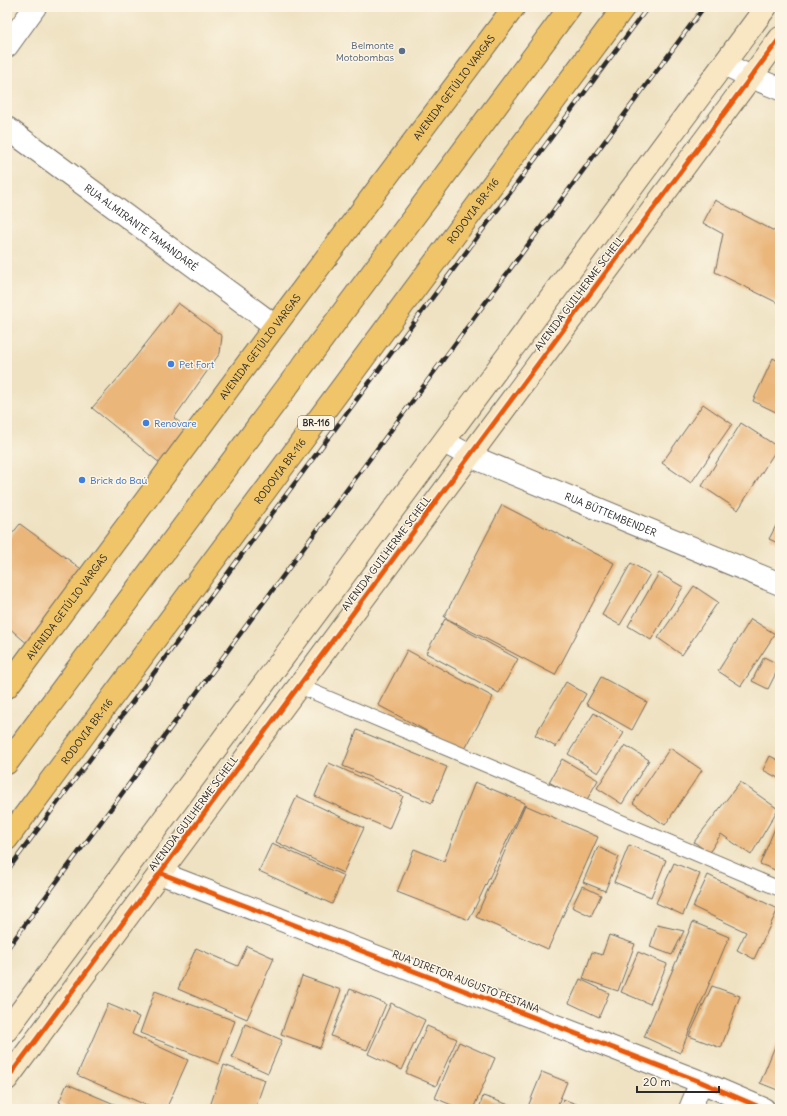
<svg xmlns="http://www.w3.org/2000/svg" width="787" height="1116" viewBox="0 0 787 1116" font-family="Delius,sans-serif">
<style>
.building{fill:#eab67a}
.lines{fill:none;stroke-linecap:round;stroke-linejoin:round}
.lane-casing{stroke:#706b60;stroke-width:16}
.street-casing{stroke:#706b60;stroke-width:24}
.secondary-casing{stroke:#706b60;stroke-width:24}
.primary-casing{stroke:#706b60;stroke-width:24}
.highway-casing{stroke:#706b60;stroke-width:24}
.lane{stroke:#fff;stroke-width:14}
.street{stroke:#fff;stroke-width:22}
.secondary{stroke:#f9e7c3;stroke-width:22}
.primary{stroke:#f0c469;stroke-width:22}
.highway{stroke:#f0c469;stroke-width:22}
.rail-casing{stroke:#2b2b2b;stroke-width:4.5}
.rail{stroke:#fcf5e5;stroke-width:3;stroke-dasharray:9;stroke-linecap:butt}
.cycleway-casing{stroke:#fcf5e5;stroke-width:8}
.cycleway{stroke:#e8590c;stroke-width:5}
.service-dot{fill:#5c6f8a;stroke:#fcf5e5;stroke-width:1.5}
.shop-dot{fill:#3f7fe0;stroke:#fcf5e5;stroke-width:1.5}
.labels{text-anchor:middle;stroke-width:3;stroke-linejoin:round;paint-order:stroke}
.shield{fill:#fcf5e5;stroke:#6a6863;stroke-width:1}
.shield-label{font-size:9px;font-weight:bold;fill:#2b2b2b}
.service-label{font-size:10px;fill:#4e5e75;stroke:#fcf5e5;text-anchor:end}
.street-label{font-size:10px;fill:#2b2b2b;stroke:#fcf5e5}
.shop-label{font-size:10px;fill:#366cbe;stroke:#fcf5e5;text-anchor:start}
</style>
<rect width="100%" height="100%" fill="#fcf5e5"/>
<filter id="ink" filterUnits="userSpaceOnUse"><feTurbulence type="fractalNoise" baseFrequency=".025" numOctaves="2"/><feDisplacementMap in="SourceGraphic" scale="8" xChannelSelector="R" yChannelSelector="G"/><feConvolveMatrix kernelMatrix="1 2 1 2 8 2 1 2 1" color-interpolation-filters="sRGB"/></filter>
<filter id="wash" filterUnits="userSpaceOnUse"><feTurbulence type="fractalNoise" baseFrequency=".012" numOctaves="4" result="noise"/><feDisplacementMap in="SourceGraphic" scale="16" xChannelSelector="R" yChannelSelector="G"/><feGaussianBlur stdDeviation="0.9" result="paint"/><feColorMatrix in="noise" values="0 0 0 0 0 0 0 0 0 0 0 0 0 0 0 0 0 1.4 0 .05"/><feComposite in="paint" operator="in"/></filter>
<g filter="url(#wash)">
<rect width="100%" height="100%" fill="#efe2c2"/>
<g id="blocks">
<g class="building">
<path d="M715,200l65,34v70l-65,-32 8,-38 -20,-11z"/>
<path d="M178,303l44,33 -2,17 -46,65 13,10 -26,36 -69,-56 29,-33z"/>
<path d="M773,358l7,4v52l-27,-13z"/>
<path d="M703,404l29,20 -41,59 -29,-20z"/>
<path d="M741,423l37,24 -40,63 -36,-24z"/>
<path d="M502,505l112,58 -59,112 -111,-58z"/>
<path d="M780,518v26l-11,-5z"/>
<path d="M20,524l64,47 -54,75 -23,-20v-86z"/>
<path d="M631,563l19,11 -30,51 -18,-10z"/>
<path d="M659,573l24,14 -32,53 -23,-14z"/>
<path d="M694,586l24,16 -36,53 -24,-17z"/>
<path d="M445,619l73,40 -19,34 -73,-40z"/>
<path d="M751,619l24,15 -34,52 -23,-15z"/>
<path d="M407,650l86,47 -29,54 -86,-46z"/>
<path d="M764,657l16,8 -12,24 -16,-8z"/>
<path d="M601,677l46,25 -15,28 -46,-26z"/>
<path d="M566,682l20,12 -30,53 -21,-12z"/>
<path d="M594,713l30,20 -26,40 -30,-19z"/>
<path d="M357,730l90,37 -15,36 -89,-37z"/>
<path d="M625,745l24,15 -27,44 -25,-16z"/>
<path d="M670,748l32,22 -37,55 -32,-22z"/>
<path d="M770,756l10,5v18l-17,-9z"/>
<path d="M562,759l36,21 -13,23 -36,-21z"/>
<path d="M329,763l74,33 -14,33 -74,-33z"/>
<path d="M475,782l50,21 -56,117 -72,-28 17,-43 30,12z"/>
<path d="M740,782l38,27 -27,46 -30,-21 -12,19 -15,-11z"/>
<path d="M297,796l67,32 -21,45 -67,-31z"/>
<path d="M525,805l73,32 -50,112 -72,-32z"/>
<path d="M780,816v56l-20,-8z"/>
<path d="M272,843l72,33 -12,28 -73,-33z"/>
<path d="M629,845l37,15 -15,37 -37,-15z"/>
<path d="M598,847l21,10 -14,34 -22,-9z"/>
<path d="M674,863l26,11 -17,41 -27,-12z"/>
<path d="M708,875l70,34 -24,50 -17,-9 9,-18 -53,-25z"/>
<path d="M582,886l19,9 -10,21 -19,-9z"/>
<path d="M693,922l36,15 -49,116 -36,-16z"/>
<path d="M657,925l27,6 -12,24 -22,-8z"/>
<path d="M609,935l26,9 -17,47 -35,-12 9,-27 10,3z"/>
<path d="M247,946l27,12 -27,61 -69,-30 18,-41 42,18z"/>
<path d="M638,952l29,12 -17,40 -29,-12z"/>
<path d="M302,976l39,14 -21,58 -39,-14z"/>
<path d="M580,979l29,14 -10,24 -30,-14z"/>
<path d="M712,986l28,10 -19,52 -32,-12z"/>
<path d="M350,989l36,15 -19,46 -36,-14z"/>
<path d="M155,991l80,30 -16,43 -79,-31z"/>
<path d="M391,1003l34,17 -23,50 -34,-16z"/>
<path d="M108,1004l31,13 -7,17 56,26 -22,49h-11l-78,-34z"/>
<path d="M245,1024l37,16 -14,33 -36,-16z"/>
<path d="M427,1026l30,13 -21,47 -30,-13z"/>
<path d="M780,1034v57l-20,-8z"/>
<path d="M459,1042l36,16 -22,51h-12l-26,-11z"/>
<path d="M224,1065l41,15 -10,29h-46z"/>
<path d="M542,1072l25,10 -11,27h-29z"/>
<path d="M67,1084l59,25h-53v-1l-14,-6z"/>
<path d="M483,1096l38,13h-42z"/>
<path d="M563,1099l26,10h-29z"/>
</g>
</g>
</g>
<g filter="url(#ink)">
<use href="#blocks" fill-opacity="0" stroke="#706b60" stroke-width="1"/>
<g class="lines">
<g class="lane-casing">
<path id="lane" d="M299,686l481,203"/>
</g>
<g class="street-casing">
<g id="street">
<path d="M7,46l28,-39"/>
<path d="M724,64l27,13 29,12"/>
<path id="s1" d="M7,128l268,198"/>
<path id="s2" d="M444,442l26,14 310,128"/>
<path d="M160,873l541,209 63,27"/>
<path d="M690,1109l11,-27"/>
</g>
</g>
<g class="secondary-casing">
<g id="secondary">
<path d="M7,1030l759,-1023"/>
<path d="M7,1079l773,-1041"/>
</g>
</g>
<g class="primary-casing">
<g id="primary">
<path id="s3" d="M7,687l268,-361 239,-319"/>
</g>
</g>
<g class="highway-casing">
<g id="highway">
<path d="M7,763l563,-756"/>
<path id="s4" d="M7,839l617,-832"/>
</g>
</g>
<use href="#lane" class="lane"/>
<use href="#street" class="street"/>
<use href="#secondary" class="secondary"/>
<use href="#primary" class="primary"/>
<use href="#highway" class="highway"/>
<g class="rail-casing">
<g id="rail">
<path d="M7,871l641,-864"/>
<path d="M7,949l697,-942"/>
</g>
</g>
<use href="#rail" class="rail"/>
<g class="cycleway-casing">
<g id="cycleway">
<path d="M160,873l541,209 63,27"/>
<path d="M7,1079l773,-1041"/>
</g>
</g>
<use href="#cycleway" class="cycleway"/>
</g>
</g>
<circle class="service-dot" cx="402" cy="51" r="4"/>
<g class="shop-dot">
<circle cx="171" cy="364" r="4"/>
<circle cx="146" cy="423" r="4"/>
<circle cx="82" cy="480" r="4"/>
</g>
<g class="labels">
<rect class="shield" x="298" y="416" width="36" height="14" rx="3"/>
<g class="shield-label">
<text x="316" y="426">BR-116</text>
</g>
<g class="service-label">
<text x="394" y="49">Belmonte<tspan x="394" dy="12">Motobombas</tspan></text>
</g>
<g class="street-label">
<text dy="4" stroke="none"><textPath href="#s3" startOffset="748">AVENIDA GETÚLIO VARGAS</textPath></text>
<text dy="4" stroke="none"><textPath href="#s4" startOffset="782">RODOVIA BR-116</textPath></text>
<text dy="4" stroke="none"><textPath href="#s1" startOffset="167">RUA ALMIRANTE TAMANDARÉ</textPath></text>
<text transform="translate(579 293) rotate(-53)" y="4">AVENIDA GUILHERME SCHELL</text>
<text dy="4" stroke="none"><textPath href="#s3" startOffset="424">AVENIDA GETÚLIO VARGAS</textPath></text>
<text dy="4" stroke="none"><textPath href="#s4" startOffset="458">RODOVIA BR-116</textPath></text>
<text dy="4" stroke="none"><textPath href="#s2" startOffset="182">RUA BÜTTEMBENDER</textPath></text>
<text transform="translate(386 553) rotate(-53)" y="4">AVENIDA GUILHERME SCHELL</text>
<text dy="4" stroke="none"><textPath href="#s3" startOffset="100">AVENIDA GETÚLIO VARGAS</textPath></text>
<text dy="4" stroke="none"><textPath href="#s4" startOffset="134">RODOVIA BR-116</textPath></text>
<text transform="translate(193 813) rotate(-53)" y="4">AVENIDA GUILHERME SCHELL</text>
<text transform="translate(466 981) rotate(21)" y="4">RUA DIRETOR AUGUSTO PESTANA</text>
</g>
<g class="shop-label">
<text x="179" y="368">Pet Fort</text>
<text x="154" y="427">Renovare</text>
<text x="90" y="484">Brick do Baú</text>
</g>
</g>
<rect width="787" height="1116" fill="none" stroke="#fcf5e5" stroke-width="24"/>
<path d="M637 1086v6h82v-6" fill="none" stroke="#2b2b2b" stroke-width="2"/>
<text x="643" y="1086" font-size="12" fill="#2b2b2b" stroke="#fcf5e5" stroke-width="3" paint-order="stroke">20 m</text>
</svg>
